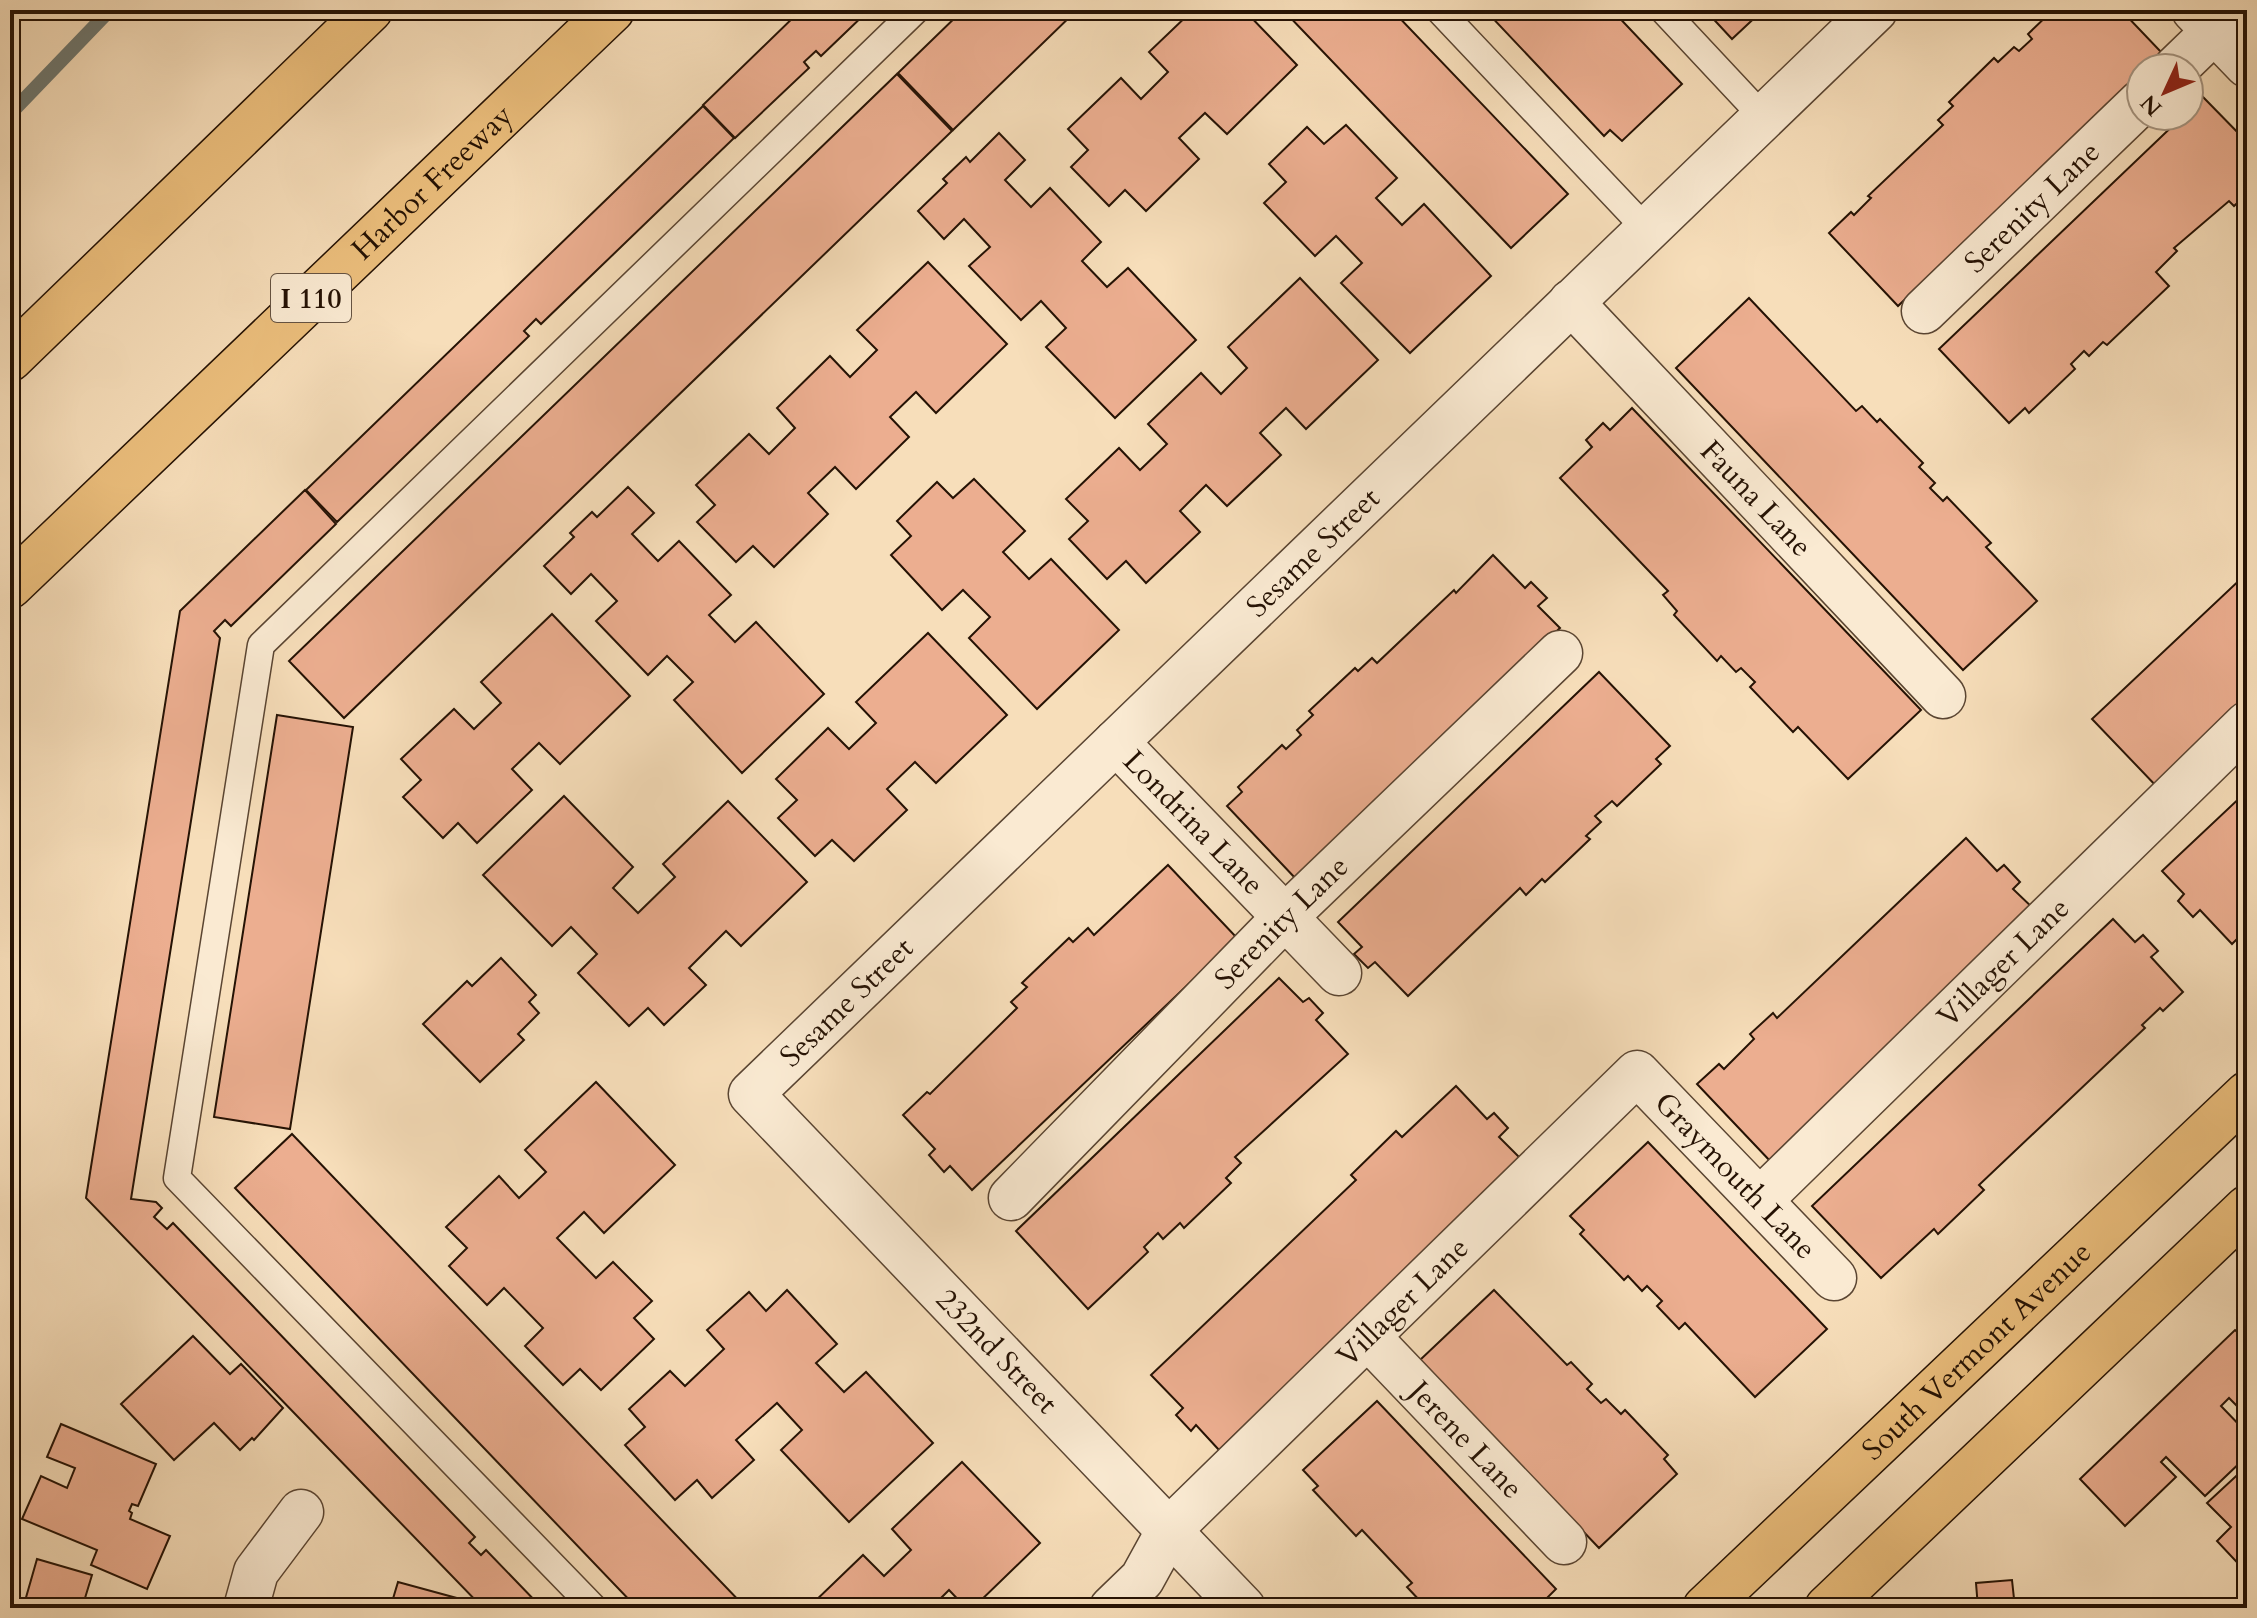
<svg xmlns="http://www.w3.org/2000/svg" width="2257" height="1618" viewBox="0 0 2257 1618" font-family="Cardo,serif">
<style>
.lines{fill:none;stroke-linecap:round;stroke-linejoin:round}
.stream{stroke:#6e7770;stroke-width:14}
.building{fill:#ecae90;stroke:#251204;stroke-width:2}
.service-casing{stroke:#5a4532;stroke-width:29}
.minor-casing{stroke:#5a4532;stroke-width:47}
.primary-casing{stroke:#251204;stroke-width:47}
.motorway-casing{stroke:#251204;stroke-width:47}
.service{stroke:#faead2;stroke-width:26}
.minor{stroke:#faead2;stroke-width:44}
.primary{stroke:#ecbf7d;stroke-width:44}
.motorway{stroke:#ecbf7d;stroke-width:44}
.labels{text-anchor:middle;stroke-width:6;stroke-linejoin:round;paint-order:stroke}
.shield{fill:#faead2;stroke:#655342;stroke-width:2}
.shield-label{font-size:28px;font-weight:bold;fill:#251204}
.street-label{font-size:30px;fill:#251204;stroke:#faead2}
</style>
<rect width="100%" height="100%" fill="#f7deba"/>
<filter id="stains"><feTurbulence type="fractalNoise" baseFrequency=".0025" numOctaves="4"/><feColorMatrix values="0 0 0 0 .2 0 0 0 0 .09 0 0 0 0 .02 0 0 0 .5 -.17"/></filter>
<radialGradient id="worn" r=".72"><stop offset=".6" stop-color="#630" stop-opacity="0"/><stop offset="1" stop-color="#630" stop-opacity=".3"/></radialGradient>
<g class="lines">
<g class="stream">
<path d="M10,114l100,-104"/>
<path d="M10,1021v72"/>
</g>
</g>
<g class="building">
<path d="M801,10h68l-48,46 -5,-5 -12,11 5,6 -74,70 -32,-33z"/>
<path d="M963,10h114l-124,120 -55,-57z"/>
<path d="M1193,10h51l53,55 -70,69 -22,-21 -26,25 20,21 -53,52 -21,-21 -16,16 -38,-39 17,-17 -20,-21 53,-51 20,21 27,-27 -19,-20z"/>
<path d="M1283,10h109l176,184 -57,54z"/>
<path d="M1485,10h127l70,74 -60,57 -12,-11 -6,6z"/>
<path d="M1705,10h58l-31,29z"/>
<path d="M2053,10h68l41,43 -15,15h-6v6l-243,232 -69,-73 22,-21 3,3 17,-17 -3,-2 75,-71 -5,-5 15,-14 -4,-4 45,-44 4,4 16,-15 5,4 13,-12 -4,-5z"/>
<path d="M897,74l55,57 -608,587 -55,-57z"/>
<path d="M2203,97l44,45v52l-13,12 -5,-5 -55,47 3,3 -21,21 13,14 -62,59 -4,-3 -14,14 -5,-5 -13,13 4,5 -46,44 -4,-5 -16,15 -70,-74 244,-233h6v-6z"/>
<path d="M703,106l31,32 -193,186 -5,-5 -12,12 5,5 -192,186 -31,-32z"/>
<path d="M1346,125l51,53 -21,20 26,27 22,-21 67,72 -81,77 -69,-70 21,-20 -26,-27 -21,20 -51,-53 22,-21 -17,-18 38,-37 17,17z"/>
<path d="M999,133l26,27 -20,20 26,27 19,-19 51,54 -19,19 25,26 21,-19 68,72 -81,78 -69,-71 20,-19 -25,-27 -20,19 -52,-54 21,-19 -26,-28 -20,20 -26,-28 29,-28 -4,-4 23,-22 4,5z"/>
<path d="M928,262l79,82 -71,69 -20,-21 -26,25 19,20 -53,52 -21,-22 -27,26 20,21 -54,53 -21,-21 -17,16 -39,-40 18,-17 -19,-20 53,-51 20,20 26,-26 -18,-20 53,-52 20,21 27,-27 -20,-20z"/>
<path d="M1300,278l78,82 -72,69 -20,-21 -26,25 21,22 -54,51 -21,-21 -26,26 20,21 -54,51 -20,-22 -19,18 -38,-40 19,-18 -22,-22 53,-51 21,22 27,-26 -19,-20 53,-51 20,21 26,-26 -19,-21z"/>
<path d="M1749,298l107,113 6,-5 15,16 3,-3 43,44 -4,4 16,16 -5,5 13,13 4,-4 44,46 -5,4 51,54 -74,69 -287,-302z"/>
<path d="M1632,408l289,302 -73,69 -50,-52 -5,5 -43,-45 5,-5 -14,-14 -5,4 -15,-16 -4,5 -43,-46 3,-4 -14,-16 5,-4 -108,-113 32,-31 -6,-7 17,-17 7,7z"/>
<path d="M974,479l51,52 -22,21 26,27 22,-20 68,71 -82,79 -68,-71 21,-21 -27,-27 -21,20 -51,-55 20,-19 -14,-15 40,-39 16,16z"/>
<path d="M628,487l26,26 -22,21 26,27 21,-20 52,54 -22,20 26,27 21,-20 68,72 -82,79 -68,-73 19,-18 -26,-26 -19,19 -52,-54 21,-20 -26,-27 -20,20 -27,-28 30,-29 -4,-4 22,-21 5,5z"/>
<path d="M305,490l31,34 -105,102 -6,-6 -11,11 6,7 -89,561 25,3 6,6 -8,9 13,12 6,-6 302,314 -6,6 12,12 5,-5 56,58h-59l-397,-410 94,-587z"/>
<path d="M1493,555l32,33 6,-6 16,16 -9,8 22,22 -263,252 -70,-74 15,-14 -4,-5 44,-42 4,4 15,-14 -4,-5 16,-15 -4,-4 46,-43 3,3 14,-13 5,5 77,-73 2,3z"/>
<path d="M2247,573v135l-87,82 -68,-71z"/>
<path d="M552,614l78,82 -70,68 -21,-21 -27,26 20,21 -55,53 -19,-20 -15,15 -40,-41 18,-17 -20,-21 53,-50 20,20 27,-26 -20,-21z"/>
<path d="M928,633l79,82 -71,68 -21,-21 -28,27 20,21 -53,51 -22,-21 -17,16 -37,-38 19,-18 -21,-21 52,-51 21,21 27,-26 -20,-21z"/>
<path d="M1599,672l71,74 -14,13 5,5 -44,42 -5,-5 -17,15 6,6 -15,14 4,3 -45,43 -3,-3 -16,16 -6,-7 -112,108 -33,-34 -7,6 -14,-14 8,-7 -24,-25z"/>
<path d="M277,715l76,12 -63,402 -76,-12z"/>
<path d="M2247,791v138l-15,15 -32,-34 -7,7 -15,-16 6,-7 -22,-23z"/>
<path d="M564,796l69,71 -20,21 25,25 37,-36 -12,-13 65,-63 79,81 -66,64 -15,-15 -37,37 17,17 -42,40 -16,-17 -19,18 -51,-53 19,-19 -26,-27 -19,19 -69,-71z"/>
<path d="M1966,838l31,33 7,-6 16,17 -7,7 23,22 -264,252 -75,-79 22,-20 5,5 30,-30 -4,-5 23,-21 4,5z"/>
<path d="M1168,865l69,73 -265,252 -22,-24 -6,6 -15,-17 6,-6 -32,-34 24,-23 3,2 87,-86 -6,-6 16,-15 -5,-4 47,-45 4,4 15,-14 6,7z"/>
<path d="M2113,919l22,23 8,-7 15,16 -7,6 32,35 -20,19 -3,-3 -18,17 3,3 -166,157 5,5 -46,44 -4,-5 -53,49 -69,-72z"/>
<path d="M501,958l35,37 -7,7 10,11 -21,21 6,6 -44,42 -57,-58 44,-43 5,5z"/>
<path d="M1279,978l24,24 6,-4 14,15 -7,7 32,34 -113,103 6,6 -15,15 5,5 -47,45 -4,-5 -17,16 -5,-6 -14,14 4,5 -60,57 -72,-78z"/>
<path d="M596,1082l79,83 -71,68 -20,-21 -27,26 39,40 17,-16 39,39 -18,17 20,21 -53,51 -21,-21 -17,16 -38,-39 18,-18 -39,-40 -17,17 -38,-39 18,-18 -21,-21 53,-51 20,22 27,-26 -21,-22z"/>
<path d="M1456,1086l31,33 7,-6 14,15 -9,9 24,24 -304,289 -23,-25 -5,6 -15,-16 7,-7 -32,-33 205,-195 -5,-5 45,-44 6,6z"/>
<path d="M292,1134l454,474h-109l-402,-420z"/>
<path d="M1648,1142l179,187 -72,68 -70,-74 -6,6 -22,-23 5,-5 -15,-15 -5,5 -14,-15 -4,4 -44,-46 4,-4 -14,-14z"/>
<path d="M787,1290l50,54 -21,19 28,29 22,-20 67,71 -84,79 -68,-72 21,-20 -25,-27 -41,37 18,20 -42,38 -15,-18 -22,20 -50,-55 20,-18 -16,-18 41,-38 15,15 39,-37 -17,-19 42,-38 17,19z"/>
<path d="M1494,1290l73,75 4,-3 21,22 -5,5 14,14 5,-4 15,15 4,-4 43,45 -4,4 13,15 -78,74 -179,-188z"/>
<path d="M2235,1330l12,11v53l-11,11 -7,-7 -8,8 26,27v23l-42,40 -39,-39 -5,5 15,15 -51,49 -45,-47z"/>
<path d="M193,1336l37,38 11,-10 42,44 -29,32 -2,-2 -12,12 -26,-27 -40,37 -53,-56z"/>
<path d="M1377,1401l179,188 -19,19h-119l3,-6 -14,-15 5,-4 -50,-53 -6,6 -43,-46 5,-4 -15,-16z"/>
<path d="M61,1424l95,40 -18,42 -6,-2 -3,7 3,2 -2,6 40,17 -23,53 -56,-24 6,-15 -75,-31 19,-43 26,12 8,-20 -28,-11z"/>
<path d="M962,1462l78,81 -67,65h-7l-17,-18 -18,18 -121,-2 53,-51 21,21 27,-26 -19,-21z"/>
<path d="M2247,1466v107l-30,-32 14,-14 -24,-24z"/>
<path d="M37,1559l55,16 -10,33h-59z"/>
<path d="M2012,1580l3,28h-37l-2,-25z"/>
<path d="M398,1582l66,18 -3,8h-75l2,-7 4,1z"/>
</g>
<g class="lines">
<g class="service-casing">
<g id="service">
<path d="M1439,10l208,220"/>
<path d="M1663,10l101,108"/>
<path d="M594,1608l-417,-430 84,-533 655,-635"/>
</g>
</g>
<g class="minor-casing">
<g id="minor">
<path d="M2194,10l53,55"/>
<path d="M2176,68l60,-58"/>
<path id="s1" d="M1571,302l372,394"/>
<path id="s2" d="M1924,311l217,-209"/>
<path id="s3" d="M1116,742l223,231"/>
<path id="s4" d="M1011,1198l275,-282 274,-263"/>
<path id="s5" d="M1760,1200l487,-476"/>
<path id="s6" d="M1368,1337l196,205"/>
<path d="M246,1608l10,-36 45,-60"/>
<path id="s7" d="M1112,1608l30,-29 27,-49 468,-457 197,205"/>
<path id="s8" d="M1243,1608l-492,-514 1124,-1084"/>
</g>
</g>
<g class="primary-casing">
<g id="primary">
<path id="s9" d="M1705,1608l542,-514"/>
<path d="M1827,1608l420,-400"/>
</g>
</g>
<g class="motorway-casing">
<g id="motorway">
<path d="M10,359l360,-349"/>
<path id="s10" d="M10,586l602,-576"/>
</g>
</g>
<use href="#service" class="service"/>
<use href="#minor" class="minor"/>
<use href="#primary" class="primary"/>
<use href="#motorway" class="motorway"/>
</g>
<g class="labels">
<rect class="shield" x="271" y="274" width="80" height="48" rx="6"/>
<g class="shield-label">
<text x="311" y="308">I 110</text>
</g>
<g class="street-label">
<text dy="10" stroke="none"><textPath href="#s10" startOffset="584">Harbor Freeway</textPath></text>
<text dy="10" stroke="none"><textPath href="#s2" startOffset="150">Serenity Lane</textPath></text>
<text dy="10" stroke="none"><textPath href="#s1" startOffset="270">Fauna Lane</textPath></text>
<text dy="10" stroke="none"><textPath href="#s8" startOffset="1492">Sesame Street</textPath></text>
<text dy="10" stroke="none"><textPath href="#s3" startOffset="112">Londrina Lane</textPath></text>
<text dy="10" stroke="none"><textPath href="#s4" startOffset="386">Serenity Lane</textPath></text>
<text dy="10" stroke="none"><textPath href="#s5" startOffset="340">Villager Lane</textPath></text>
<text dy="10" stroke="none"><textPath href="#s8" startOffset="844">Sesame Street</textPath></text>
<text dy="10" stroke="none"><textPath href="#s7" startOffset="894">Graymouth Lane</textPath></text>
<text dy="10" stroke="none"><textPath href="#s7" startOffset="424">Villager Lane</textPath></text>
<text transform="translate(997 1351) rotate(46)" y="10">232nd Street</text>
<text dy="10" stroke="none"><textPath href="#s9" startOffset="374">South Vermont Avenue</textPath></text>
<text dy="10" stroke="none"><textPath href="#s6" startOffset="142">Jerene Lane</textPath></text>
</g>
</g>
<rect width="2257" height="1618" fill="none" stroke="#f7deba" stroke-width="40"/>
<rect x="12" y="12" width="2233" height="1594" fill="none" stroke="#251204" stroke-width="4"/>
<rect x="20" y="20" width="2217" height="1578" fill="none" stroke="#251204" stroke-width="2"/>
<g transform="translate(2165 92) rotate(226)"><circle r="38" fill="#faead2" stroke="#a59480" stroke-width="2"/>
<path d="M0-6L14 30L0 20L-14 30Z" fill="#8f2418"/>
<text y="-12" font-size="22" font-weight="bold" text-anchor="middle" fill="#251204">N</text>
</g>
<rect width="100%" height="100%" filter="url(#stains)"/>
<rect width="100%" height="100%" fill="url(#worn)"/>
</svg>
